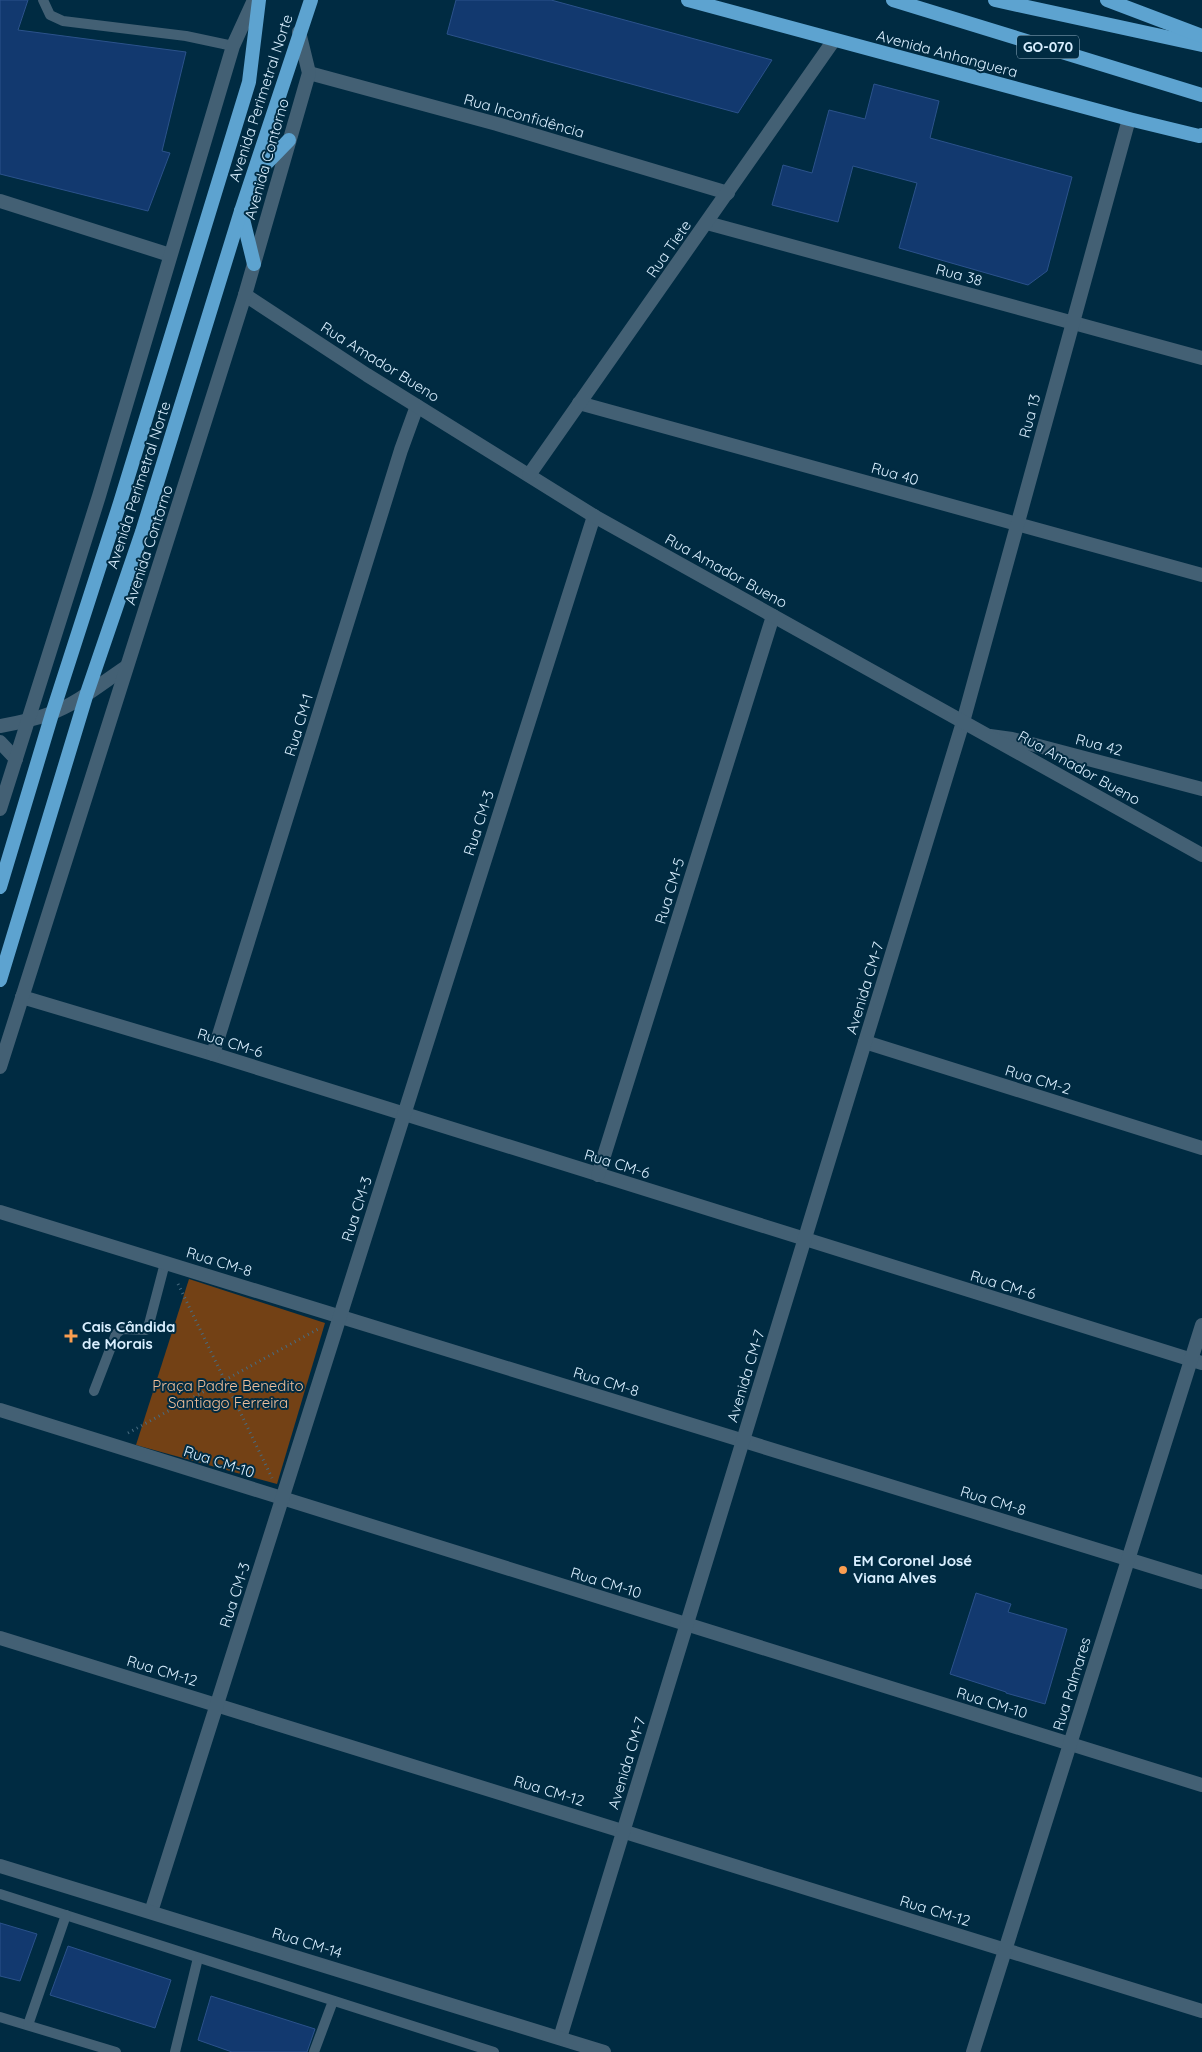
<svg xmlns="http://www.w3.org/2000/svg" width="1202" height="2052" viewBox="0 0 1202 2052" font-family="Quicksand,sans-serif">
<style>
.green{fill:#734115}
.building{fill:#12396f;stroke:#2b528b}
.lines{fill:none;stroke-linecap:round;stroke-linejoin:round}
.path{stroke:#486c81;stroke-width:3;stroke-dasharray:1 4;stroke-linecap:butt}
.service{stroke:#436074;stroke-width:10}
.minor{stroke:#436074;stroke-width:14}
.tertiary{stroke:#436074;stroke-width:14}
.trunk{stroke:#5da3d0;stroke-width:14}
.poi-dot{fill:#fb9e51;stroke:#002b42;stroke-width:2}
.labels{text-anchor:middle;stroke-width:4;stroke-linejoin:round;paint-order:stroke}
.shield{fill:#002b42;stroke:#98b4c6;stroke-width:1}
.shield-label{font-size:14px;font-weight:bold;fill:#d9efff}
.street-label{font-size:15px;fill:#d9efff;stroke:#002b42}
.poi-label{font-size:15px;font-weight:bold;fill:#d9efff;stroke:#002b42;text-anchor:start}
.park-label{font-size:15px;fill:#f0bf9a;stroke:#002b42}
</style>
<rect width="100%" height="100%" fill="#002b42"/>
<path class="green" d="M189,1279l136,44 -48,161 -141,-39z"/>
<g class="building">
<path d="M0,0h28l-10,30 168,22 -24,99 8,2 -22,58 -148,-37z"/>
<path d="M456,0h95l221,60 -34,53 -291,-79z"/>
<path d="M874,84l65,17 -9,37 142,39 -25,94 -19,14 -129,-37 18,-65 -64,-17 -15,56 -66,-17 11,-40 29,8 17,-63 36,9z"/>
<path d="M976,1593l35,11 -3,8 59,17 -22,75 -39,-11v-1l-56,-18z"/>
<path d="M0,1923l37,11 -17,47 -20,-5z"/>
<path d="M68,1946l103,34 -16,48 -105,-33z"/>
<path d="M211,1996l104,33 -8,23h-75l-34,-12z"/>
</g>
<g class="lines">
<g class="path">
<path d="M178,1284l94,194"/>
<path d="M128,1433l192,-105"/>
</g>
<g class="service">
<path d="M43,0l7,15 13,6 123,15 47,10"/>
<path d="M94,1391l22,-57 6,-5 24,1 3,-6 16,-61"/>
<path d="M0,1894l494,158"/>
<path d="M0,2017l116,35"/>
<path d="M28,2025l38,-110"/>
<path d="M175,2052l23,-94"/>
<path d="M314,2052l19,-51"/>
</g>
<g class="minor">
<path d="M309,73l188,51 231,69"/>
<path d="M0,201l170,54"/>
<path d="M707,223l495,135"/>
<path d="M579,403l623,172"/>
<path d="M0,726c17,-3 33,-6 49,-12 28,-10 53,-31 77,-47"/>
<path d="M990,736l22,3 190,50"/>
<path d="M22,997l191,57 989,309"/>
<path d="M865,1042l337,106"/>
<path d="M213,1054l188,-604 16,-44"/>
<path d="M598,1175l175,-559"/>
<path d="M0,1212l1202,370"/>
<path d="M0,1410l1202,375"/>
<path d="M0,1638l1202,373"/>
<path d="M151,1912l443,-1396"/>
<path d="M560,2038l403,-1316 166,-603"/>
<path d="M973,2052l229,-727"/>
</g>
<g class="tertiary">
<path d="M245,295l122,80 227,141 608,339"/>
<path d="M529,475l305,-435"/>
<path d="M0,742l16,17"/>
<path d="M0,809l99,-313 134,-450 21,-46"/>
<path d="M0,1067l245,-772 64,-222 -10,-41"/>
<path d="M0,1866l604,186"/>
</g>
<g class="trunk">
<path d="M688,0l441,119 70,17 3,-1"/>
<path d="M893,0l309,95"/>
<path d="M995,0l207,45"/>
<path d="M1107,0l95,36"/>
<path d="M254,176l35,-36"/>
<path d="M241,211l13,53"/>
<path d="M0,887l52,-173 68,-211 129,-421 10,-82"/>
<path d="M0,980l87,-287 55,-161 99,-321 70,-211"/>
</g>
</g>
<g class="poi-dot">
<path d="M68.5 1328.5h5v5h5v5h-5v5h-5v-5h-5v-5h5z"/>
<circle cx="843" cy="1570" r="5"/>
</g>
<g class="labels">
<rect class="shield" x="1017" y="35.5" width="62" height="23" rx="4"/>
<g class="shield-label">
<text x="1048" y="52">GO-070</text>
</g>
<g class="street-label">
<text transform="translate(947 54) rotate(15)" y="5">Avenida Anhanguera</text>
<text transform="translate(261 98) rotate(-72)" y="5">Avenida Perimetral Norte</text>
<text transform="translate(524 116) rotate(16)" y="5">Rua Inconfidência</text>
<text transform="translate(267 159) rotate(-74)" y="5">Avenida Contorno</text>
<text transform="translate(669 249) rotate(-55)" y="5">Rua Tiete</text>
<text transform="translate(959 275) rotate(15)" y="5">Rua 38</text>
<text transform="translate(380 362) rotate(32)" y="5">Rua Amador Bueno</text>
<text transform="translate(1030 416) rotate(-75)" y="5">Rua 13</text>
<text transform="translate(895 474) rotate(16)" y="5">Rua 40</text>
<text transform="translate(139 485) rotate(-72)" y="5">Avenida Perimetral Norte</text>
<text transform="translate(149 545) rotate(-72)" y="5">Avenida Contorno</text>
<text transform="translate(726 571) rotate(29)" y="5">Rua Amador Bueno</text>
<text transform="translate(299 725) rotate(-73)" y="5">Rua CM-1</text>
<text transform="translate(1099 745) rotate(15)" y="5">Rua 42</text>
<text transform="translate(1079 768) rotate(29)" y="5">Rua Amador Bueno</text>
<text transform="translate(479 823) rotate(-72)" y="5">Rua CM-3</text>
<text transform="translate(670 891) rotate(-73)" y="5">Rua CM-5</text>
<text transform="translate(865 988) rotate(-73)" y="5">Avenida CM-7</text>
<text transform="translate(230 1043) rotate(17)" y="5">Rua CM-6</text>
<text transform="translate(1038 1080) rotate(17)" y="5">Rua CM-2</text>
<text transform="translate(617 1164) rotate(17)" y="5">Rua CM-6</text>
<text transform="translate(357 1209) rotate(-72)" y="5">Rua CM-3</text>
<text transform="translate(219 1262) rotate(17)" y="5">Rua CM-8</text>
<text transform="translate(1003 1285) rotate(17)" y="5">Rua CM-6</text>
<text transform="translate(746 1376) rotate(-73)" y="5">Avenida CM-7</text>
<text transform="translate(606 1382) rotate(17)" y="5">Rua CM-8</text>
<text transform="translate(219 1462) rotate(18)" y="5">Rua CM-10</text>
<text transform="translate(993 1501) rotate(17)" y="5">Rua CM-8</text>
<text transform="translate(606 1583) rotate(17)" y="5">Rua CM-10</text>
<text transform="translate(235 1595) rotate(-72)" y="5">Rua CM-3</text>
<text transform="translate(162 1671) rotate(17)" y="5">Rua CM-12</text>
<text transform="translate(1072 1684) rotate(-73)" y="5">Rua Palmares</text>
<text transform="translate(992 1703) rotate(17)" y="5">Rua CM-10</text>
<text transform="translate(627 1763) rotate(-73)" y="5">Avenida CM-7</text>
<text transform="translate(549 1791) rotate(17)" y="5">Rua CM-12</text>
<text transform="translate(935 1911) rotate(17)" y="5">Rua CM-12</text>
<text transform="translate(307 1943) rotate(17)" y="5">Rua CM-14</text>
</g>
<g class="poi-label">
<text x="82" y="1332">Cais Cândida<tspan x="82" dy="17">de Morais</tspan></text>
<text x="853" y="1566">EM Coronel José<tspan x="853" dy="17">Viana Alves</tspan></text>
</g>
<g class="park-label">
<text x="228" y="1391">Praça Padre Benedito<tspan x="228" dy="17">Santiago Ferreira</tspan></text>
</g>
</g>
</svg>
